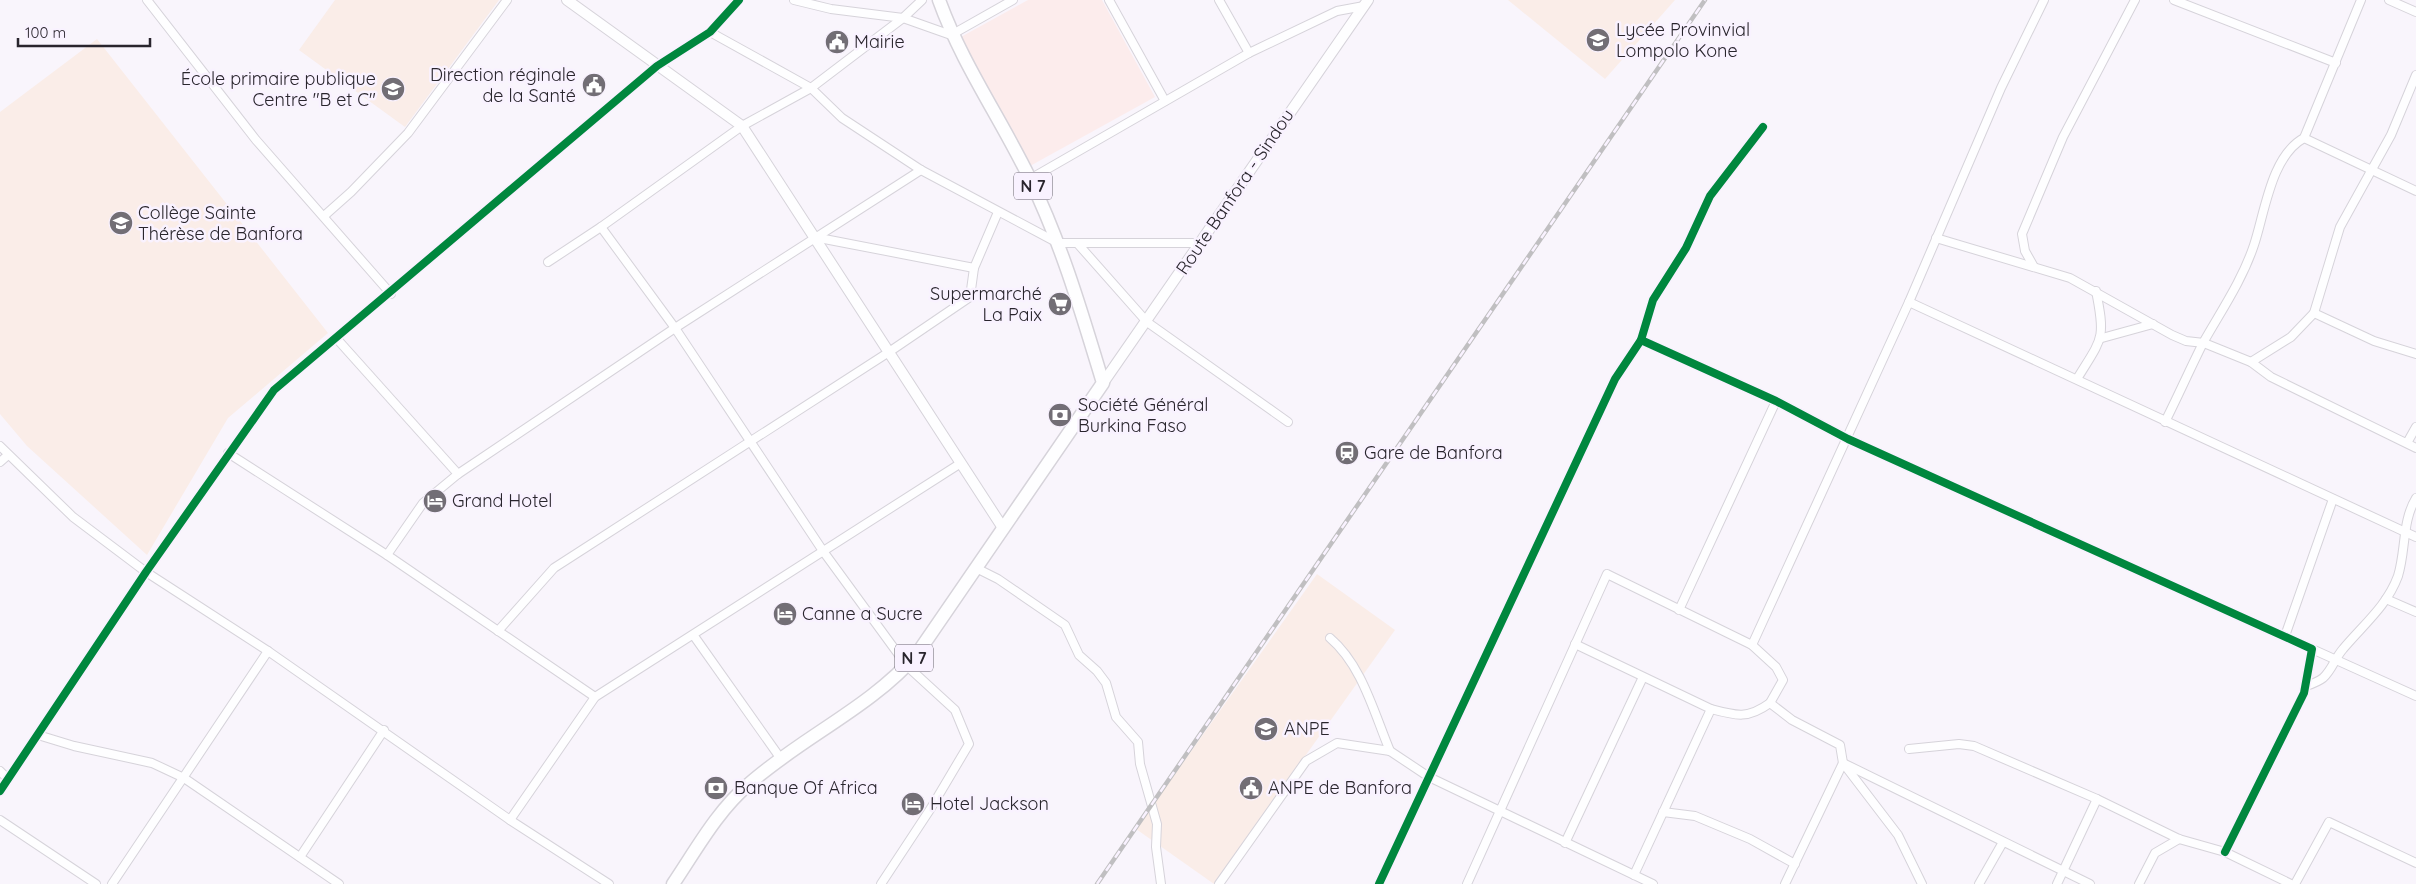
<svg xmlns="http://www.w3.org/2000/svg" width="2416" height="884" viewBox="0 0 2416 884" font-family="Quicksand,sans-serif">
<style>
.commercial{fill:#fcecec}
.education{fill:#faede8}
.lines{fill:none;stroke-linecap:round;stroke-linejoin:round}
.minor-casing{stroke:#d6d3da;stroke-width:10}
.secondary-casing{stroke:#d6d3da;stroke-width:12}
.trunk-casing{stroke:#d6d3da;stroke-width:15}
.minor{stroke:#fefeff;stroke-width:8}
.secondary{stroke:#fefeff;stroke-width:10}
.trunk{stroke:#fefeff;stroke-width:12}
.rail-casing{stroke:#c0bfc1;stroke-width:4.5}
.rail{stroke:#f9f2ff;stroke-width:2.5;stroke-dasharray:8;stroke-linecap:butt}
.cycleway-casing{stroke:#f9f2ff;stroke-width:11}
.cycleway{stroke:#00873e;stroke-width:8}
.labels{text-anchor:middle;stroke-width:5;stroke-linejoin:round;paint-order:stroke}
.shield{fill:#f9f2ff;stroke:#67626c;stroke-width:1}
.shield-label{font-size:16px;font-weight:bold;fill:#29252d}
.poi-label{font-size:18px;fill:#29252d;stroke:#f9f2ff;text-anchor:start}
.street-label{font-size:18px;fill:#29252d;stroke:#f9f2ff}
</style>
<rect width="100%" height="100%" fill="#f9f5fc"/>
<path class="commercial" d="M1028,0h74l53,97 -125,69 -71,-128z"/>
<g class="education">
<path d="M335,0h164l-94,127 -106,-77z"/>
<path d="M1508,0h167l-70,79z"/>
<path d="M97,39l231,294 -100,85 -81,137 -120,-109 -27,-32v-302z"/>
<path d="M1317,574l78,56 -181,254 -78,-55z"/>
</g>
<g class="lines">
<g class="minor-casing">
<g id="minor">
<path d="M147,0l109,140 135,154"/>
<path d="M794,0l37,9 72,9 48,17 62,-35"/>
<path d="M1109,0l56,101"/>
<path d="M1219,0l30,53"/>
<path d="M2174,0l162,63"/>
<path d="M2389,0l27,12"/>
<path d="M710,32l101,56 31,30 79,52 137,73h141"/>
<path d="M2304,138l112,53"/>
<path d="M1030,179l219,-126 88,-42 27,-5"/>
<path d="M324,216l27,-24 57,-59 99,-133"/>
<path d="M601,227l74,101 148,223 84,115 48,44 14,34 -38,64 -50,76"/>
<path d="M814,237l160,31"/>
<path d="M1936,238l134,40 102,57 14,6 18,2 47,19 20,15 145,71"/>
<path d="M1078,244l69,78 141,100"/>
<path d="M548,262l53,-35 141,-101 69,-38 92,-70 19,-18"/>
<path d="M2034,267l-9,-16 -3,-17 41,-97 72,-137"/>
<path d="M1909,302l507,235"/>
<path d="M2314,313l26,-86 51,-92 25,-60"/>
<path d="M2102,338l51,-14"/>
<path d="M337,339l121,135"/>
<path d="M1641,340l135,61 72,38 464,210 -8,44 -79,159"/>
<path d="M2251,362l40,-25 23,-24 60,28 42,13"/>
<path d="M2077,379c25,-41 29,-39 19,-88"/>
<path d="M2165,422c13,-26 25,-53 38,-79 18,-32 39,-62 51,-98 11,-33 17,-89 50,-107l57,-138"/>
<path d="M2407,443l9,-16"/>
<path d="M0,446l73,71 73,55 122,79 242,169 99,64"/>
<path d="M228,453l159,102 208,142"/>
<path d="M0,462l8,-7"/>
<path d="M387,555l36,-52 35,-29 217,-146 246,-158"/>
<path d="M976,568l22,11 67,46 14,30 18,16 9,12 10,34 22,25 2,22 17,60 -1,23 5,37"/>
<path d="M2386,599l30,13"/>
<path d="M1679,610l97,-209"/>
<path d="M498,631l56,-63 335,-216 81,-55 4,-29 24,-56"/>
<path d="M694,636l87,123"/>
<path d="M2285,636l48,-137"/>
<path d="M1330,638c32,27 44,75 60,113"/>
<path d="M1575,644l136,65 -77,166"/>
<path d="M1752,645l157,-343 92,-214 43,-88"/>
<path d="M2312,649l104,47"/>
<path d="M2306,686c6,-2 12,-4 17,-8 9,-8 12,-20 20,-29 20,-24 44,-43 55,-73 8,-26 4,-55 18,-78"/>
<path d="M1711,709c26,7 37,10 59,-6"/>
<path d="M38,735l36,11 78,17 32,15 155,106"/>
<path d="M1909,749l50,-5 15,2 123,53 82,40 46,13 66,32"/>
<path d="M0,771l8,8"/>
<path d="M0,791l146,-219 128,-182 383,-324 53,-34 29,-32"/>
<path d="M1663,812l32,4 55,23 45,25"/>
<path d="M0,820l96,64"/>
<path d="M510,820l85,-123 366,-234"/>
<path d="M1565,843l78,-166"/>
<path d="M300,857l84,-127"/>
<path d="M112,884l156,-233"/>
<path d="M1219,884l87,-123 31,-18 53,8 39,26 224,107"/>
<path d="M1379,884l236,-505 26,-39 12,-40 33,-52 24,-52 53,-69"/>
<path d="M1467,884l140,-310 145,71 24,22 7,13 -13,23 22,17 48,25 3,18 55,72 24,49"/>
<path d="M1785,884l58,-121 247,121"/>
<path d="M1979,884l24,-42"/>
<path d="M2057,884l40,-85"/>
<path d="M2139,884l16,-31 24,-14"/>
<path d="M2295,884l34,-62 87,41"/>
</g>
</g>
<g class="secondary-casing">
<g id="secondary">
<path d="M567,0l175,126 261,402"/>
<path d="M1103,383l265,-383"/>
</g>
</g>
<g class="trunk-casing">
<path id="trunk" d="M673,884c23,-34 44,-73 76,-100 53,-47 121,-76 168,-130l186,-271c-21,-69 -41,-138 -73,-204 -29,-60 -68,-115 -91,-179"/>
</g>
<use href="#minor" class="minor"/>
<use href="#secondary" class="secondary"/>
<use href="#trunk" class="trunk"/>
<g class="rail-casing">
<path id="rail" d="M1097,884l608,-884"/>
</g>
<use href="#rail" class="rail"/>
<g class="cycleway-casing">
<g id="cycleway">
<path d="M1641,340l135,61 72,38 464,210 -8,44 -79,159"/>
<path d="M0,791l146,-219 128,-182 383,-324 53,-34 29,-32"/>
<path d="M1379,884l236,-505 26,-39 12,-40 33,-52 24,-52 53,-69"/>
</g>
</g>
<use href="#cycleway" class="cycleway"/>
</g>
<defs>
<g id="school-disc" transform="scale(1.25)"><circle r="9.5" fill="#726e75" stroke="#f9f2ff"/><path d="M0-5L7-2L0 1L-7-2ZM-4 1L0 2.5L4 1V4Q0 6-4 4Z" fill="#fff"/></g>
<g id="civic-disc" transform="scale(1.25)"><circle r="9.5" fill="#726e75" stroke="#f9f2ff"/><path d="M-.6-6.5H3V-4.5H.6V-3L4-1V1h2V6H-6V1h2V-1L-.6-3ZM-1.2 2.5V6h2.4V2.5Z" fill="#fff"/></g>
<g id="supermarket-disc" transform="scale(1.25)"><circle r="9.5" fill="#726e75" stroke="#f9f2ff"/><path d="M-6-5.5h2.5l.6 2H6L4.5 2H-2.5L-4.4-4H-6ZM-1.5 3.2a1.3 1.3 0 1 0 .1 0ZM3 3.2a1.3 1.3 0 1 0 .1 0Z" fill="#fff"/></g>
<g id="bank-disc" transform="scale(1.25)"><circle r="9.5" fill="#726e75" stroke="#f9f2ff"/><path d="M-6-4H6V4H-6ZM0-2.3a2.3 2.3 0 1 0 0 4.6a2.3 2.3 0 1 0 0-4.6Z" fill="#fff"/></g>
<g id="station-disc" transform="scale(1.25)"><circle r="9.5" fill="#726e75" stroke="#f9f2ff"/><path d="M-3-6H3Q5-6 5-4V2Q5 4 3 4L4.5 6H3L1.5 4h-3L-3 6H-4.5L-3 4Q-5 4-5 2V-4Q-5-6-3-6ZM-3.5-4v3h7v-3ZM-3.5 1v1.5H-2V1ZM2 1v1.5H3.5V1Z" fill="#fff"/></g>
<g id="hotel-disc" transform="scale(1.25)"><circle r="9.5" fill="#726e75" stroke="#f9f2ff"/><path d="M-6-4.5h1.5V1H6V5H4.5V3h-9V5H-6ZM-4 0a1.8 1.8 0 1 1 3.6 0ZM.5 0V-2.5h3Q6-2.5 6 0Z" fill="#fff"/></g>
</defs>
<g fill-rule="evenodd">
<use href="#school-disc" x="1598" y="40"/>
<use href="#civic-disc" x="837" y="42"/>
<use href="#civic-disc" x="594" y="85"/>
<use href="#school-disc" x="393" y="89"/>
<use href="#school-disc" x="121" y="223"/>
<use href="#supermarket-disc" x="1060" y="304"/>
<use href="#bank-disc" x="1060" y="415"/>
<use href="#station-disc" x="1347" y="453"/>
<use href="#hotel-disc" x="435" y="501"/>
<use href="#hotel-disc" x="785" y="614"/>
<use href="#school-disc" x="1266" y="729"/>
<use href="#bank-disc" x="716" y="788"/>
<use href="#civic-disc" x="1251" y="788"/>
<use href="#hotel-disc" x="913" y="804"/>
</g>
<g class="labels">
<g class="shield">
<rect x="1014" y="172.5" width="38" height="27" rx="4"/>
<rect x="895" y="644.5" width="38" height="27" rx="4"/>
</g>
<g class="shield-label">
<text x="1033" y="192">N 7</text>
<text x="914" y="664">N 7</text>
</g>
<g class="poi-label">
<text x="1616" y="36">Lycée Provinvial<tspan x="1616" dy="21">Lompolo Kone</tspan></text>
<text x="854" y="48">Mairie</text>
<text x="576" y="81" text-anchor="end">Direction réginale<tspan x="576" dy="21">de la Santé</tspan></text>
<text x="376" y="85" text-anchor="end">École primaire publique<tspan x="376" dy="21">Centre "B et C"</tspan></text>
<text x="138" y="219">Collège Sainte<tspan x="138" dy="21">Thérèse de Banfora</tspan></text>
<text x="1042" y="300" text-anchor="end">Supermarché<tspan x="1042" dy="21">La Paix</tspan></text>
<text x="1078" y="411">Société Général<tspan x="1078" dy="21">Burkina Faso</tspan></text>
<text x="1364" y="459">Gare de Banfora</text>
<text x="452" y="507">Grand Hotel</text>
<text x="802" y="620">Canne a Sucre</text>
<text x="1284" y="735">ANPE</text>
<text x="734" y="794">Banque Of Africa</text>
<text x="1268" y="794">ANPE de Banfora</text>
<text x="930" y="810">Hotel Jackson</text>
</g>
<g class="street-label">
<text transform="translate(1235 192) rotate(-56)" y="6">Route Banfora - Sindou</text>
</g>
</g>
<path d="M18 38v8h132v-8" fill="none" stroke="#29252d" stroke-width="2.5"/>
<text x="25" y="38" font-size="15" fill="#29252d" stroke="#f9f2ff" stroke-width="4" paint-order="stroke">100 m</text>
</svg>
